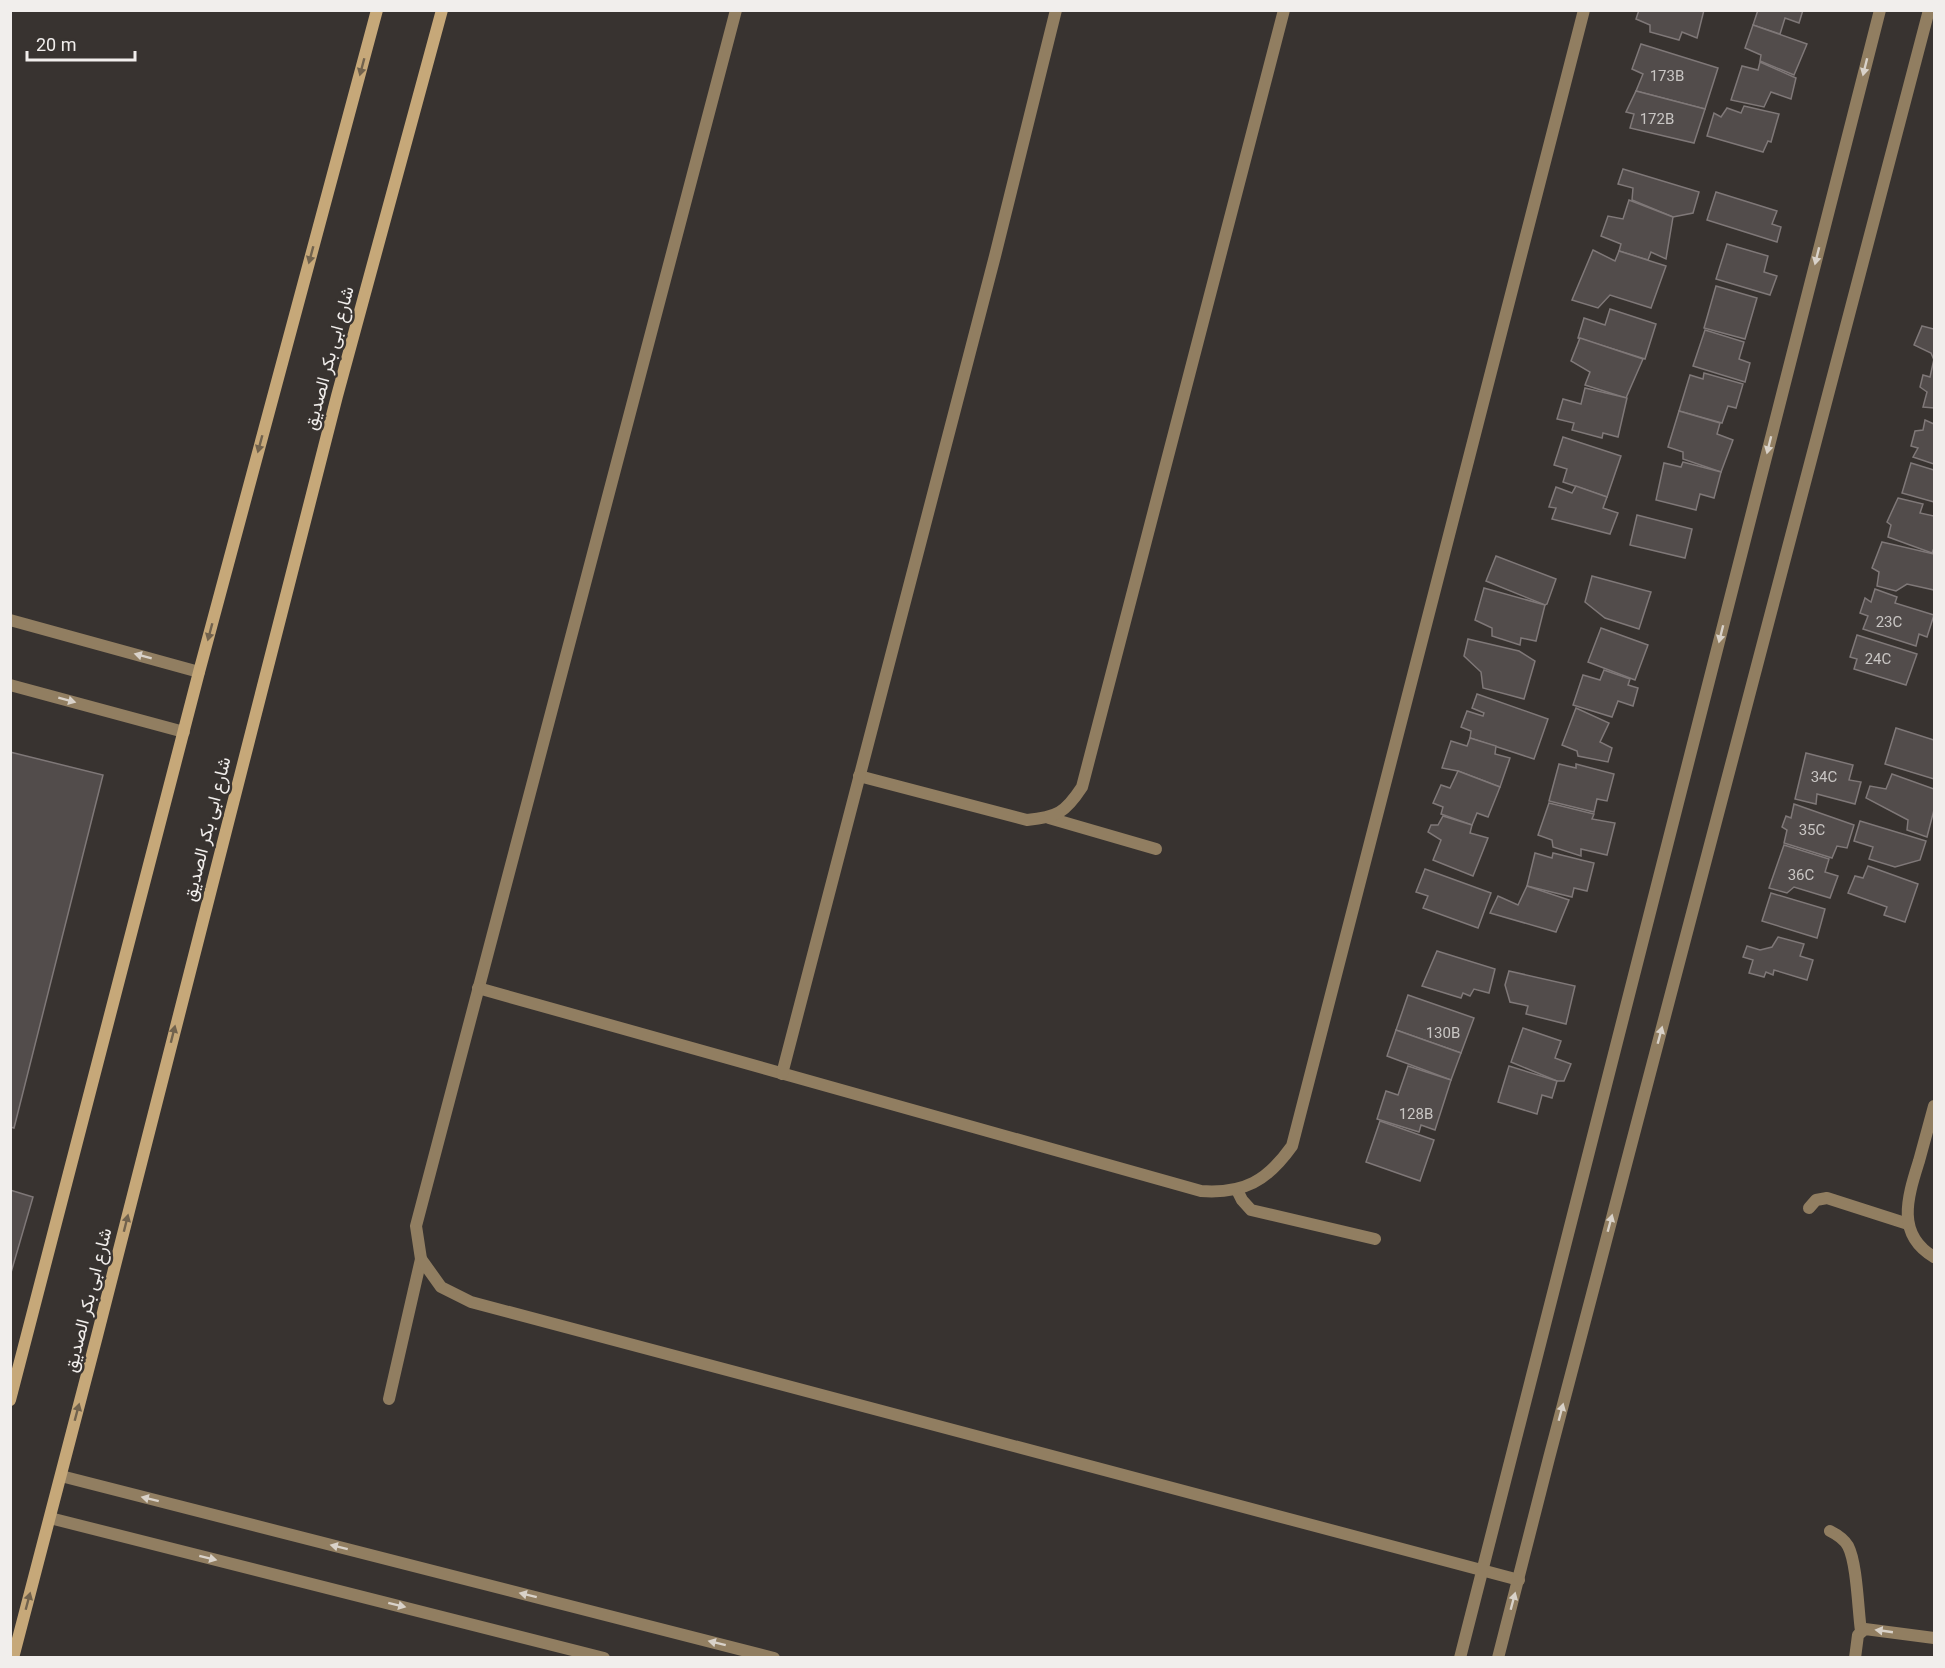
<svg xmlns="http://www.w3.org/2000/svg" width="1945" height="1668" viewBox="0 0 1945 1668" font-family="Roboto,Vazirmatn,sans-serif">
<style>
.building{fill:#524c4b;stroke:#7f7878;stroke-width:1.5}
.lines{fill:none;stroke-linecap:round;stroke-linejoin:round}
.service{stroke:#917e61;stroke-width:12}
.minor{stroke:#917e61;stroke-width:12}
.tertiary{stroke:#917e61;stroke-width:12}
.secondary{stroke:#c6a879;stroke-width:12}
.oneway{fill:#71624d}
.oneway2{fill:#d9d2c9}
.labels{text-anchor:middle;stroke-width:5;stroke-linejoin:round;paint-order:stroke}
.number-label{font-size:15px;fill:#c9c6c4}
.street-label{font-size:18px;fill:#f1eeec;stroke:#383330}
</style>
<rect width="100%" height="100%" fill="#383330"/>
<g class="building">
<path d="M1639,10h65l-7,28 -15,-6 -3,8 -29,-8v-7l-14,-6z"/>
<path d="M1758,10h45l-4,13 -14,-5 -5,16 -27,-9z"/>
<path d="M1753,25l54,19 -13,31 -34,-14 1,-6 -16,-7z"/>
<path d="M1641,44l77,24 -13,41 -69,-18 7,-17 -11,-5z"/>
<path d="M1760,62l36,16 -5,21 -20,-7 -7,15 -33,-7 11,-34 16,4z"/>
<path d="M1636,91l69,18 -11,34 -64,-15 4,-14 -8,-2z"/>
<path d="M1744,106l35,8 -8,28 -3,-1 -5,11 -56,-16 7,-23 7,4 6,-9 14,5z"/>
<path d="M1623,169l76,23 -6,21 -20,4 -41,-17 1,-12 -15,-4z"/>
<path d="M1716,192l61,19 -5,13 9,3 -4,15 -70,-22z"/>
<path d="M1629,200l44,17 -7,42 -15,-7 -3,8 -29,-9 2,-7 -20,-8 7,-20 15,3z"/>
<path d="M1727,244l41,12 -4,16 13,4 -7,19 -54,-16z"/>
<path d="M1593,250l22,11 4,-10 47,15 -15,42 -41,-13 -12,13 -26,-8z"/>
<path d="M1716,286l41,12 -12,41 -41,-11z"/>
<path d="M1610,309l46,15 -11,35 -67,-21 6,-20 21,7z"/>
<path d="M1922,326l12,3v31l-3,-7 -17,-8z"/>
<path d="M1705,330l39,12 -5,17 11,4 -5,19 -52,-16z"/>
<path d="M1580,338l63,21 -17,39 -41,-13 5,-13 -19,-11z"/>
<path d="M1934,359v49l-11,-1 4,-15 -7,-5 3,-12 7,2z"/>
<path d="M1704,373l39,11 -7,24 -8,-2 -6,17 -43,-12 11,-36 13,4z"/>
<path d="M1585,388l42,10 -9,39 -15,-4 -1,5 -30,-8 2,-7 -17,-4 6,-20 18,5z"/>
<path d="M1679,411l41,12 -3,11 16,6 -12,32 -38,-13v-7l-15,-5z"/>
<path d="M1925,420l9,4v46v-6l-21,-7 5,-9 -7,-2 4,-15 8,-1z"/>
<path d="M1563,437l58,19 -14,41 -44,-15 4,-13 -13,-4z"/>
<path d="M1683,462l38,10 -7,26 -14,-4 -4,16 -40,-10 8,-37 17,4z"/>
<path d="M1911,463l23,7v32l-32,-9z"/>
<path d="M1576,486l31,11 -4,11 15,5 -8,21 -58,-15 4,-11 -7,-1 7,-20 16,6z"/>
<path d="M1898,498l25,6 -3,9 14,3v32l-2,5 -44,-16 3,-12 -4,-3z"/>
<path d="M1637,515l55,14 -7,29 -55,-13z"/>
<path d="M1882,542l52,12v36l-27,-6 -11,7 -19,-5 2,-14 -7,-4z"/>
<path d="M1496,556l60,23 -9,25 -2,1 -59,-24z"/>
<path d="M1592,576l59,16 -12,37 -34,-11 -20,-16z"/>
<path d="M1484,588l61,17 -9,36 -15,-3 -1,7 -28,-9v-8l-17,-8z"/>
<path d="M1875,589l22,8 -2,6 39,12 -7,22 -8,-3 -3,12 -53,-17 5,-13 -8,-3 5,-15 6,4z"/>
<path d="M1601,628l47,17 -13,35 -47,-18z"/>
<path d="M1857,635l60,19 -11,31 -52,-16 3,-10 -7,-2z"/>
<path d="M1468,639l51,12 16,10 -11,38 -41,-11 -2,-16 -17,-16z"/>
<path d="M1604,670l26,9 -2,6 10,3 -5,18 -15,-5 -6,16 -39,-12 10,-30 17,5z"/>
<path d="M1477,694l71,25 -14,40 -64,-21 1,-7 -10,-4 6,-16 16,5 1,-3 -12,-5z"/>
<path d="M1576,708l33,15 -9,19 12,6 -4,14 -30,-6 -1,-5 -15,-6z"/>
<path d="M1896,728l38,12v39l-49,-15z"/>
<path d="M1470,738l26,8 -1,8 15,4 -10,29 -42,-16 -16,-3 9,-27 16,5z"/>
<path d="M10,752l93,23 -89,353 -4,-1z"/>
<path d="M1806,753l47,12 -4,15 12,2 -6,22 -38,-10 -1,10 -21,-5z"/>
<path d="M1559,764l17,4v-4l38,10 -7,27 -10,-2 -3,13 -45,-11z"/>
<path d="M1458,771l42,16 -12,30 -11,-4 -5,12 -31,-11 2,-7 -10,-4 8,-18 9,3z"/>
<path d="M1892,774l42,15v21l-7,27 -20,-7 1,-10 -42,-22 4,-12 16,3z"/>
<path d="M1549,803l45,11 -2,5 23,4 -8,32 -26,-6v7l-28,-9 -1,-7 -14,-5z"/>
<path d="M1794,804l60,21 -7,23 -10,-2 -5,12 -48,-15 3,-13 -5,-3 4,-11 5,2z"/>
<path d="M1443,816l29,9 -2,8 18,5 -15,38 -40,-16 8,-20 -13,-8 3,-7h7z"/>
<path d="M1860,821l66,20 -6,19 -25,7 -26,-8 4,-12 -19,-6z"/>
<path d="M1784,845l45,14 -4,13 13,4 -8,22 -36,-11 -7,6 -18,-5z"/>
<path d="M1535,853l17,5 1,-5 41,10 -7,28 -13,-3 -2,9 -45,-11z"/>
<path d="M1868,866l50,18 -13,38 -21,-7 3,-8 -39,-14 7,-17 8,2z"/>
<path d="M1425,869l66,24 -13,35 -55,-20 5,-12 -12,-4z"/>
<path d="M1527,886l42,14 -13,32 -66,-19 8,-17 20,9z"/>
<path d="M1771,893l54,16 -8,29 -55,-17z"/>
<path d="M1778,937l26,7 -4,12 13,4 -6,20 -33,-10 -1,5 -7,-3 -2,5 -15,-4 4,-13 -10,-3 4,-11 13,4 12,-3z"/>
<path d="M1437,951l58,18 -6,24 -15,-4 -4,7 -7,-3 -2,5 -39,-12z"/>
<path d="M1509,971l66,15 -9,38 -40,-10 2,-8 -18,-4 -5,-17z"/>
<path d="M1408,995l66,23 -13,35 -65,-23z"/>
<path d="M1523,1028l38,13 -6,17 16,6 -7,17h-7l-46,-19z"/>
<path d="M1396,1030l65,23 -10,27 -64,-24z"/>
<path d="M1408,1066l43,14 -16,50 -14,-5 -2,7 -42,-13 9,-28 12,4z"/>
<path d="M1509,1066l48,15 -5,17 -10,-3 -5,19 -39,-12z"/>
<path d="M1380,1121l54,19 -14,41 -54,-19z"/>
<path d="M10,1190l23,7 -23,79z"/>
</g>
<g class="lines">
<g class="service">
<path d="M1049,818l107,31"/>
<path d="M1237,1190l5,10 9,10 124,29"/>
<path d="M1809,1208l7,-8 11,-2 81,26"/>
<path d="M389,1399l32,-140"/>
<path d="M1830,1531c8,4 14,8 18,15 9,17 10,64 13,85"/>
<path d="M1855,1658l3,-23 7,-6 69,9"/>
</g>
<g class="minor">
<path d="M736,10l-320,1216 5,33 20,28 30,15 1048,278"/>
<path d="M859,776l168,44c30,-3 38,-7 55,-33l202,-777"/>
<path d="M478,988l723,203c43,3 66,-10 91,-45l292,-1136"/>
<path d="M782,1074l213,-818 61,-246"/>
<path d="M1934,1106c-5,18 -10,37 -15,55 -11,35 -24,73 15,96"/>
<path d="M1460,1658l420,-1648"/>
<path d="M1498,1658l51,-200 380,-1448"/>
</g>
<g class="tertiary">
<path d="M10,620l189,52"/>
<path d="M10,685l174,47"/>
<path d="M61,1476l713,182"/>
<path d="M50,1518l554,140"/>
</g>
<g class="secondary">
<path d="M10,1400l189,-728 178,-662"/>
<path d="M13,1658l84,-322 240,-940 105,-386"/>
</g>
</g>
<defs><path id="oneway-solid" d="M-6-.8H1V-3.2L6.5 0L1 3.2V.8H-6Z" transform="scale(1.5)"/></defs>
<g class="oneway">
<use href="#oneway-solid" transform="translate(362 67) rotate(105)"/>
<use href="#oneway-solid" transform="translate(311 255) rotate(105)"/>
<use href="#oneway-solid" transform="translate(260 444) rotate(105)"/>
<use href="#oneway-solid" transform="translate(210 632) rotate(105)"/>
<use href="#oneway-solid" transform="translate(173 1034) rotate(-76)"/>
<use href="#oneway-solid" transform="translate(126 1223) rotate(-76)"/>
<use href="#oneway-solid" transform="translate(77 1412) rotate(-75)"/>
<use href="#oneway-solid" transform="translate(28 1601) rotate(-75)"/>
</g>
<g class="oneway2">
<use href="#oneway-solid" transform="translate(1865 67) rotate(104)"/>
<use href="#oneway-solid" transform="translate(1817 256) rotate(104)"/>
<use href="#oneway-solid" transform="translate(1769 445) rotate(104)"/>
<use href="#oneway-solid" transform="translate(1721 634) rotate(104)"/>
<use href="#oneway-solid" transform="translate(143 656) rotate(-165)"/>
<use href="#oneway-solid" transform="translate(67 700) rotate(15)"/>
<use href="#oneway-solid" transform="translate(1660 1035) rotate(-75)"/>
<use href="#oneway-solid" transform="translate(1610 1223) rotate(-75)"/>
<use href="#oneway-solid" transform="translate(1561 1412) rotate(-75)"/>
<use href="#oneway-solid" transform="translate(150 1499) rotate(-166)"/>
<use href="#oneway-solid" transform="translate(339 1547) rotate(-166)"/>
<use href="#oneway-solid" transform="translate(208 1558) rotate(14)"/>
<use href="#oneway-solid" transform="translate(528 1595) rotate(-166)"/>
<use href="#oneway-solid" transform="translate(1513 1601) rotate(-75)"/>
<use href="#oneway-solid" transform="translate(397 1605) rotate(14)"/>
<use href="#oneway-solid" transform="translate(1884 1631) rotate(-172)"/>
<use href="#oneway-solid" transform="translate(717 1643) rotate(-166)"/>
</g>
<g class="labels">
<g class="number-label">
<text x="1667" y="81">173B</text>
<text x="1657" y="124">172B</text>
<text x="1889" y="627">23C</text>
<text x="1878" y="664">24C</text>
<text x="1824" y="782">34C</text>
<text x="1812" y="835">35C</text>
<text x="1801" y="880">36C</text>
<text x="1443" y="1038">130B</text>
<text x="1416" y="1119">128B</text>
</g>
<g class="street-label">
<text transform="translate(329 358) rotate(-75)" y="6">شارع ابى بكر الصديق</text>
<text transform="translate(207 829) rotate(-76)" y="6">شارع ابى بكر الصديق</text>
<text transform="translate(88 1300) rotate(-76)" y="6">شارع ابى بكر الصديق</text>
</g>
</g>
<rect width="1945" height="1668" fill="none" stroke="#f1eeec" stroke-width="24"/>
<path d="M27 51v9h108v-9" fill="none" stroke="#f1eeec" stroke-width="3"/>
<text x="36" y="51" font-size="18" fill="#f1eeec" stroke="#383330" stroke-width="4.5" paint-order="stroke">20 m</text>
</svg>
